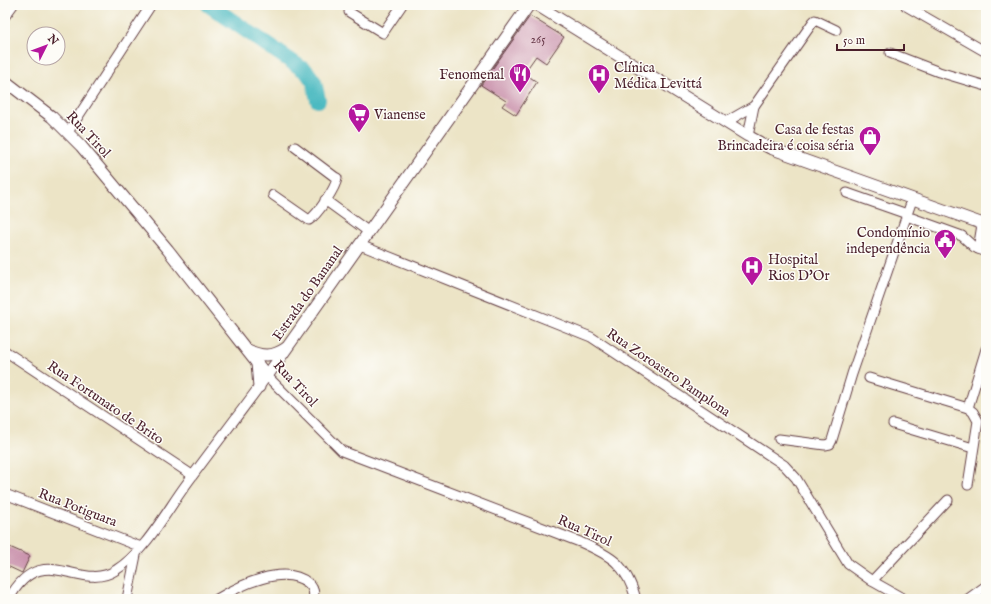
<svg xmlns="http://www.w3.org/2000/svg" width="991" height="604" viewBox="0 0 991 604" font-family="'IM FELL English',serif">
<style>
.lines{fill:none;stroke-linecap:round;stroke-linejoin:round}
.river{stroke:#4bbac1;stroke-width:16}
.building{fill:#cb94ae}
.minor-casing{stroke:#623d42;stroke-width:11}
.major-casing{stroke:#623d42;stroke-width:13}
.minor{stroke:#fff;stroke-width:9}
.major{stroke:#fff;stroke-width:11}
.labels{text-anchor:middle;stroke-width:3;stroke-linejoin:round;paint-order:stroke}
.number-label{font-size:12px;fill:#6a3c4c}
.poi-label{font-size:14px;fill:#4a1f2b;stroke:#fdfcf7;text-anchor:start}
.street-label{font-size:14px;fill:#4a1f2b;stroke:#fdfcf7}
</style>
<rect width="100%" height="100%" fill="#fdfcf7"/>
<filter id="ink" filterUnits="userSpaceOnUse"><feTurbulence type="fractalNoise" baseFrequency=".025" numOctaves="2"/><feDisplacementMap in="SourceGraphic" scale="8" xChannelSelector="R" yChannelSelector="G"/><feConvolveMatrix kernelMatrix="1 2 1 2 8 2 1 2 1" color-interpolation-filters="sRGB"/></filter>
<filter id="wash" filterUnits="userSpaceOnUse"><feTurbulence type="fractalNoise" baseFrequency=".012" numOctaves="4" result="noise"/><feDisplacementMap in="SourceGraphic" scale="16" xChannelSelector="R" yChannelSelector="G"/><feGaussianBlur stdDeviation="0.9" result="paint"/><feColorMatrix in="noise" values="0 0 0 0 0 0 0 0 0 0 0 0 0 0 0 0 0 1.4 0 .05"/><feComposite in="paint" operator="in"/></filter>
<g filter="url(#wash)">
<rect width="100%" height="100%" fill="#ece4c6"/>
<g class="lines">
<path class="river" d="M209,5l98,67 7,10 4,18"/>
</g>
<g id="blocks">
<g class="building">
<path d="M530,16l34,21 -18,26 -10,-7 -12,17 13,9 -21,33 -14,-9 4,-5 -25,-16z"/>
<path d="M5,545l25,11 -8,17 -17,-8z"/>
</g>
</g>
</g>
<g filter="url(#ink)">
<use href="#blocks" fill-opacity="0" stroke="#623d42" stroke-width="1"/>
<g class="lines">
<g class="minor-casing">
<g id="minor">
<path d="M906,6l80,46"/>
<path d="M349,12l34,21 19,-28"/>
<path d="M5,16l8,-11"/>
<path d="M890,53l49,19 47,14"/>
<path d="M726,122l28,-16 59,-84 2,-2 21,10"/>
<path d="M68,132l83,-127"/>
<path d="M748,136l6,-30"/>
<path d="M847,193l60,21"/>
<path d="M273,195l36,25c8,-5 27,-32 28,-42l-2,-1 -40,-30"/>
<path d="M325,200l44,32"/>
<path d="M912,218l50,18 12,11 12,5"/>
<path d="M360,245l231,92 193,128 12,13 52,86 24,17 32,18"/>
<path d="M978,249l4,-24"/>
<path d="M5,351l187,124"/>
<path d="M869,378l99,30 5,4 5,9 -10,64"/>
<path d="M968,408l18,-59"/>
<path d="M893,424l80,24"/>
<path d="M779,439l46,6 5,-1 2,-4 20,-66 60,-174"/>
<path d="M5,494l136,53"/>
<path d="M872,581l76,-81"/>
<path d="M9,599c33,-61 71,-5 107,-29 28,-17 50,-58 69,-84 27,-37 55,-73 82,-110l75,75 238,91c32,14 46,22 56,57"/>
<path d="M127,599l9,-44"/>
<path d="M217,599c22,-13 67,-36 91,-16 5,4 7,9 5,16"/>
<path d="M968,599l18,-13"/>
</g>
</g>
<g class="major-casing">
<g id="major">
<path d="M537,5l211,131 22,12 216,77"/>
<path d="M5,81l47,36 29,29 87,104 99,126 262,-371"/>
<path d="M248,350c14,7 25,7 38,-2"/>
<path d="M257,363l2,24"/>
</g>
</g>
<use href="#minor" class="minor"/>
<use href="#major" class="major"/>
</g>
</g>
<defs>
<g id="restaurant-pin" transform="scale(1.15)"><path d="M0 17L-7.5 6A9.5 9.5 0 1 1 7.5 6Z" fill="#b5179e" stroke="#fdfcf7"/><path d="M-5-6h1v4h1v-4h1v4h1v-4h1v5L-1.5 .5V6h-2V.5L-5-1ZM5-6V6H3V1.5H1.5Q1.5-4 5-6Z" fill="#fff"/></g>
<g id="hospital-pin" transform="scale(1.15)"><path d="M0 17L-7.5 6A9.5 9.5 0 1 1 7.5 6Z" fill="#b5179e" stroke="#fdfcf7"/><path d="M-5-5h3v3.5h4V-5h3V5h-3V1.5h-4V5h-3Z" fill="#fff"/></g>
<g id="supermarket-pin" transform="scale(1.15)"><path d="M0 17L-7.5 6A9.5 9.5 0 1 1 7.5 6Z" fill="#b5179e" stroke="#fdfcf7"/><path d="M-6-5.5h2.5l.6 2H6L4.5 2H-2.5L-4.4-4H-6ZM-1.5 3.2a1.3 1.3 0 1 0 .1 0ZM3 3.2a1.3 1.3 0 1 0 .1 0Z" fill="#fff"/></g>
<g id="shop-pin" transform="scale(1.15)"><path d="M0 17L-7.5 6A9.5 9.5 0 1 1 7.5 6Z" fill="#b5179e" stroke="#fdfcf7"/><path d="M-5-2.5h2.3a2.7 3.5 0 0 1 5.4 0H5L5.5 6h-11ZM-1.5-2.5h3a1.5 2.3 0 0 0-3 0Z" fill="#fff"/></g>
<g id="civic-pin" transform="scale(1.15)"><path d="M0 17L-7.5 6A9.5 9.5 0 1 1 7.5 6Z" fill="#b5179e" stroke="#fdfcf7"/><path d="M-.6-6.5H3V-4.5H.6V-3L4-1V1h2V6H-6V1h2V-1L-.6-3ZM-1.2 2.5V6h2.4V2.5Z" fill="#fff"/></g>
</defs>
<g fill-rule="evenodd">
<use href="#restaurant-pin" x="520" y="74"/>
<use href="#hospital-pin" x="599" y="75"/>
<use href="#supermarket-pin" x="359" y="114"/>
<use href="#shop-pin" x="870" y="137"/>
<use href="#civic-pin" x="945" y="240"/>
<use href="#hospital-pin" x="752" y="267"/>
</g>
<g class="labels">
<g class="number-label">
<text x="538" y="43">265</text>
</g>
<g class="poi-label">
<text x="614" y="72">Clínica<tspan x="614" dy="16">Médica Levittá</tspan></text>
<text x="504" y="79" text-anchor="end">Fenomenal</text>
<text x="374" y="119">Vianense</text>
<text x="854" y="134" text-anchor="end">Casa de festas<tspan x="854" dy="16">Brincadeira é coisa séria</tspan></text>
<text x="930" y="237" text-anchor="end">Condomínio<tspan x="930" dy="16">independência</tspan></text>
<text x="768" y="264">Hospital<tspan x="768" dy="16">Rios D'Or</tspan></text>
</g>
<g class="street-label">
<text transform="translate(89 134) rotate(47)" y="5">Rua Tirol</text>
<text transform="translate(307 293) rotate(-55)" y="5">Estrada do Bananal</text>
<text transform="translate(669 372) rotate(34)" y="5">Rua Zoroastro Pamplona</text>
<text transform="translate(296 383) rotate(47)" y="5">Rua Tirol</text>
<text transform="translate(106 402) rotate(34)" y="5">Rua Fortunato de Brito</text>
<text transform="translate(78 507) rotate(21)" y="5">Rua Potiguara</text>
<text transform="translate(585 530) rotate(24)" y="5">Rua Tirol</text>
</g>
</g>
<rect width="991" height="604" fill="none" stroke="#fdfcf7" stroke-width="20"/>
<g transform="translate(46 46) rotate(48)"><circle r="19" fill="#fdfcf7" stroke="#b5a4a5"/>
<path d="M0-3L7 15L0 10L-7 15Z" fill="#b5179e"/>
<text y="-6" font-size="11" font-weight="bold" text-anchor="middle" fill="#4a1f2b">N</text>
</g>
<path d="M837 44v6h67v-6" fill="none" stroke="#4a1f2b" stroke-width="2"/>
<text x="843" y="44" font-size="12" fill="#4a1f2b" stroke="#fdfcf7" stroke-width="3" paint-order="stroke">50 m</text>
</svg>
